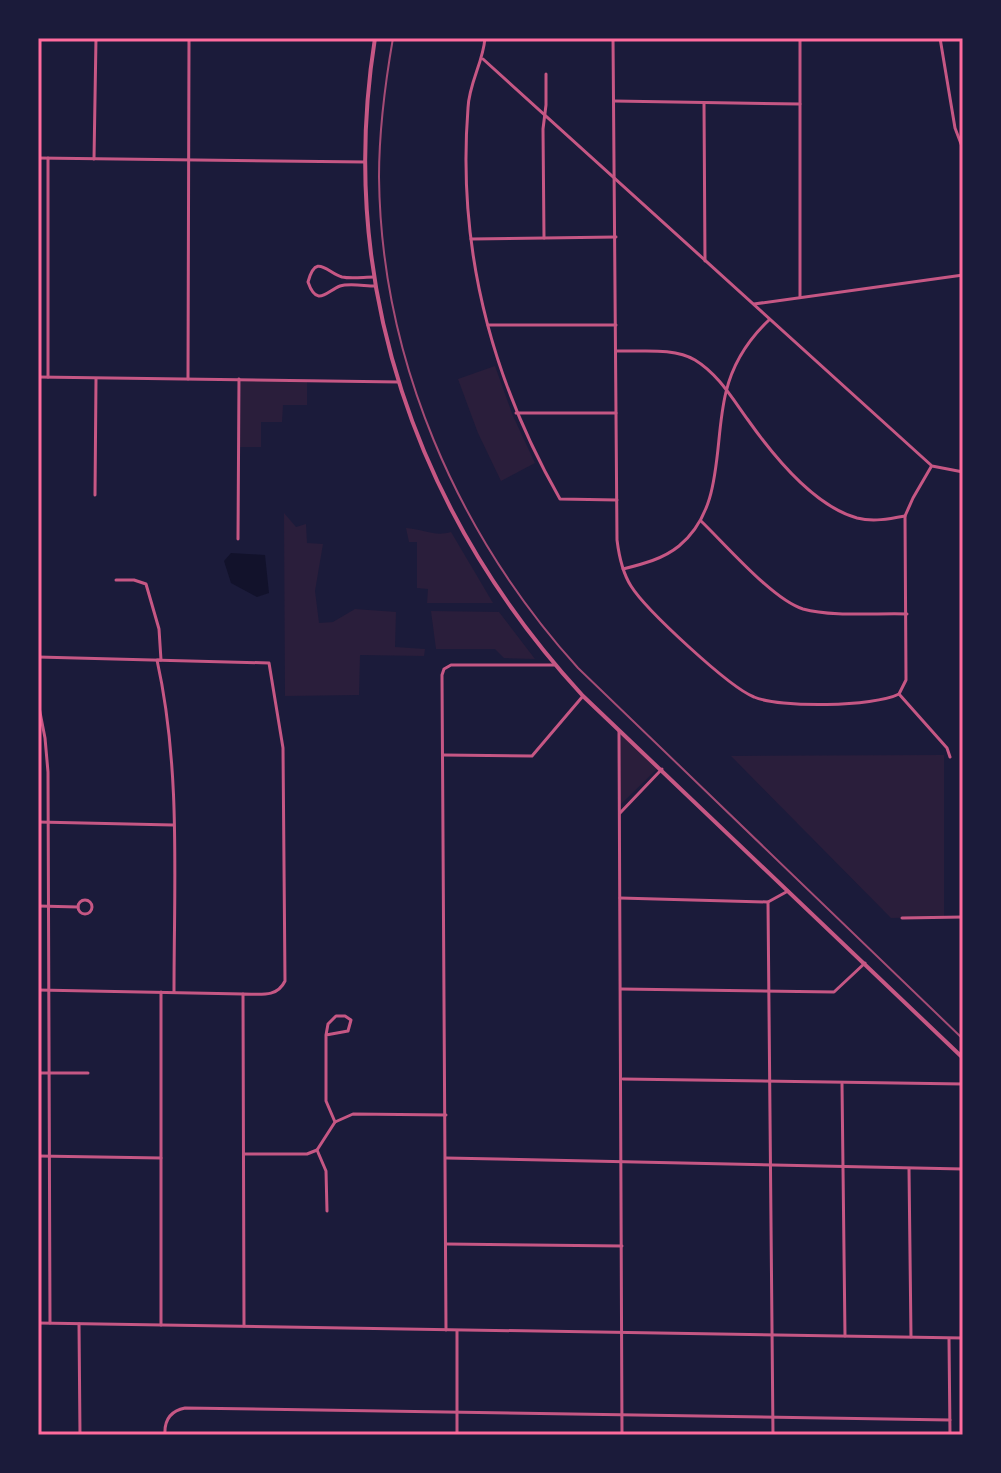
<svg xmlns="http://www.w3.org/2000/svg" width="1001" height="1473" viewBox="0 0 1001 1473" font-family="Lora,serif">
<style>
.green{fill:#2a1e3b}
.water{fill:#12122b}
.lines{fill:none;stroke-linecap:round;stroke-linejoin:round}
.minor{stroke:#c65784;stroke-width:3}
.tertiary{stroke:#c65784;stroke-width:4}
.rail{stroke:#a44b75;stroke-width:2}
.neatline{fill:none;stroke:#ff6b9d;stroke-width:3}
</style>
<rect width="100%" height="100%" fill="#1b1b3a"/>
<g class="green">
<path d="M495,366l18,50 22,47 -34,18 -23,-48 -20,-54z"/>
<path d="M241,381l66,1v23h-24l-1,17h-21v25h-21z"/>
<path d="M284,513l12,14 10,-3 1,19 16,1 -8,47 4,32 14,-1 22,-13 41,3 -1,35 30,2 -1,7 -64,-1 -1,40 -74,1z"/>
<path d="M406,528c16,1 29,9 45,4l42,71h-66l1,-14 -11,-1v-46h-8z"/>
<path d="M431,611l68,1 36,47 -31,-1 -9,-9h-59z"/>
<path d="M621,733l37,35 -37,36z"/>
<path d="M944,755v162l-53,1 -160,-162z"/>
</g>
<path class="water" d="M231,553l34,2 4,38 -12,4 -26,-14 -7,-22z"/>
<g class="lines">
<g class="minor">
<path d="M485,38c-2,25 -16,45 -17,70 -11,140 23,270 92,391l57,1"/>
<path d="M613,38l4,502c2,16 5,32 14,46 15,24 98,101 123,111 25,11 120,10 145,-3l48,54 3,9"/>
<path d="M940,38l15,90 8,21"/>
<path d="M483,59l449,407 31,6"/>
<path d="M614,101l186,3"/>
<path d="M704,103l1,158"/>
<path d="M38,158l327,4"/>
<path d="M94,159l2,-121"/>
<path d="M544,238l-1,-109 3,-24v-31"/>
<path d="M471,239l145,-2"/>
<path d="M374,277c-10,0 -23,2 -32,0 -15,-4 -26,-25 -34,5 9,26 19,9 32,4 9,-3 25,0 35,0"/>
<path d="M800,297v-259"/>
<path d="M754,304l209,-29"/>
<path d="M488,325h128"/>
<path d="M616,351c24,1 58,-4 79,9 23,14 37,38 53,60 24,34 66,86 109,98 16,4 32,1 48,-2"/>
<path d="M38,377l361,5"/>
<path d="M48,377v-219"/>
<path d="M188,379l1,-341"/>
<path d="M516,413h100"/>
<path d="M95,495l1,-116"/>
<path d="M701,521c24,23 72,79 102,88 29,8 73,4 104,5"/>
<path d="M238,539l1,-160"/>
<path d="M623,569c20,-5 40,-10 56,-23 46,-38 34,-102 47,-154 7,-29 22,-52 43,-72"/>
<path d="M116,580h18l12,4 13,45 2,31h-4c24,108 17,221 17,332"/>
<path d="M38,657l231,6 14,85 2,233c-8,17 -25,13 -42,13l1,332"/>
<path d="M899,694l7,-14 -1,-164 8,-18 18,-31"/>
<path d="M38,702l7,36 3,34 2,551"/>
<path d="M619,731l3,704"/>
<path d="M443,755l89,1 51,-60"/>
<path d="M620,813l42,-44"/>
<path d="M38,822l135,3"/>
<path d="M620,898l148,4 20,-11"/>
<circle cx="85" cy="907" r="7"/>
<path d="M768,902l5,533"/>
<path d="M38,906l40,1"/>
<path d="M902,918l61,-1"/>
<path d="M621,989l213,3 31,-29"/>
<path d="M38,990l205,4"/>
<path d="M326,1035l2,-11 8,-8h9l6,4 -3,11 -22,4v66l9,21"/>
<path d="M38,1073h50"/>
<path d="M623,1079l340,5"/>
<path d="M842,1084l3,252"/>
<path d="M317,1150l9,21 1,40"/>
<path d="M244,1154h63l10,-4 18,-28 18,-8 93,1"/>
<path d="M38,1156l123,2"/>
<path d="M446,1158l517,11"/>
<path d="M909,1169l2,168"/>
<path d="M446,1244l176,2"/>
<path d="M38,1323l925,15"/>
<path d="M79,1324l1,111"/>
<path d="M161,1325v-333"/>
<path d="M446,1330l-4,-655 2,-6 7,-4h103"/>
<path d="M949,1339l1,96"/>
<path d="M165,1435c-1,-15 5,-24 20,-27l765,12"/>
<path d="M457,1435v-104"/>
</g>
<path class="tertiary" d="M375,38c-39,246 41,476 208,658l380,362"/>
<path class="rail" d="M393,38c-8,46 -14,92 -14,139 2,182 78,357 199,491l385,371"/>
</g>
<rect width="1001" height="1473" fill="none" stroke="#1b1b3a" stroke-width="80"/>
<rect x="40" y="40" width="921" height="1393" class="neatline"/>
</svg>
